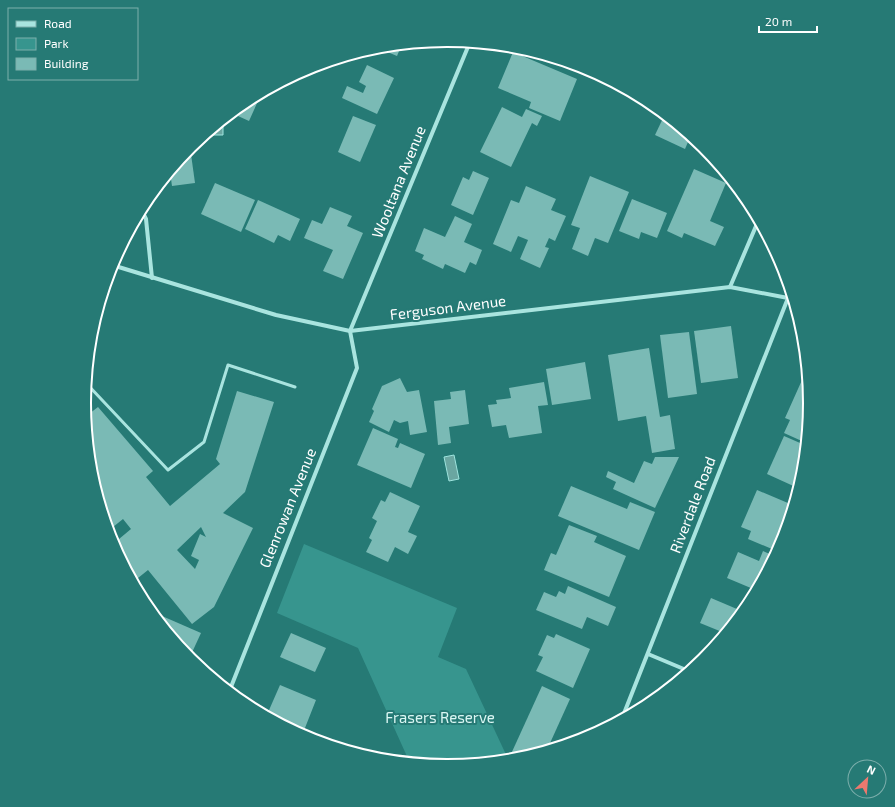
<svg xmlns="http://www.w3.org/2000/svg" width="895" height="807" viewBox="0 0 895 807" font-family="'Exo 2',sans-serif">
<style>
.green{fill:#37958e}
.water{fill:#6aa6a1;stroke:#9ee4de}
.building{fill:#7abab5;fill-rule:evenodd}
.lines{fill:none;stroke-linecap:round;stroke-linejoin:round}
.lane{stroke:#a9e4df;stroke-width:3}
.street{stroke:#a9e4df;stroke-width:4}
.labels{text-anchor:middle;stroke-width:4;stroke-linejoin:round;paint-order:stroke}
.street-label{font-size:15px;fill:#fff;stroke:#267a75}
.park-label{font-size:15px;fill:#dbf7f4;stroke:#267a75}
.rim{fill:none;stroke:#fff;stroke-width:2}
</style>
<rect width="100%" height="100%" fill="#267a75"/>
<path class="green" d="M304,544l153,64 -19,49 28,12 43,92 -62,6 -37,-4 -52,-115 -81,-35z"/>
<g class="water">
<path d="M631,91l19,10 6,6 -27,-11z"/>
<path d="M223,120v15h-19z"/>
<path d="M454,455l5,24 -10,2 -5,-24z"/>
</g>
<g class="building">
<path d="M402,44l-5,12 -19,-8 1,-1z"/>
<path d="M513,52l64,27 -17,42 -31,-13 2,-6 -33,-14z"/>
<path d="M367,65l27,13 -17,36 -35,-16 5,-12 16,7 3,-7 -7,-4z"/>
<path d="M262,92l-13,29 -11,-5 3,-5 -5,-2 10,-8z"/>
<path d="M502,107l20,10 4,-8 16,7 -5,10 -5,-3 -21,44 -31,-15z"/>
<path d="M665,114l26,21 -6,14 -30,-14z"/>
<path d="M353,116l23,9 -16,37 -22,-10z"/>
<path d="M190,147l5,36 -23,3 -2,-14z"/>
<path d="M694,169l32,14 -16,38 14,6 -9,19 -31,-13 -2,5 -15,-7z"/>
<path d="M473,171l16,7 -16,37 -22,-10 12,-28 6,3z"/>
<path d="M590,176l39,16 -21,51 -13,-5 -7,18 -16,-7 8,-21 -9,-3z"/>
<path d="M215,183l40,17 -14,32 -40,-18z"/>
<path d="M526,186l30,13 -5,11 15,6 -11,25 -6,-3 -4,9 4,1 -9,20 -20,-9 8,-19 -10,-4 -7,16 -18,-8 18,-44 8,3z"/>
<path d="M632,199l35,14 -10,25 -16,-6 -2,7 -20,-8z"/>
<path d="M258,200l42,19 -10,22 -12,-6 -4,8 -29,-14z"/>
<path d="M330,207l22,9 -5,10 16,7 -20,46 -20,-8 10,-21 -29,-12 8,-18 10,4z"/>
<path d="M455,216l17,8 -8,18 18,8 -6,15 -6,-3 -5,11 -20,-9 -2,5 -21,-10 2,-4 -9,-4 9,-23 21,9z"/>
<path d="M731,326l7,52 -37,5 -7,-52z"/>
<path d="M689,332l8,62 -29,4 -8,-63z"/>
<path d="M649,348l11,69 10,-2 5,34 -23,4 -6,-37 -28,5 -10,-66z"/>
<path d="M585,362l6,37 -39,6 -6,-36z"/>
<path d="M807,365l2,13 -6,-2z"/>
<path d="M400,378l7,14 12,-2 8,42 -17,3 -2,-14 -8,2 -6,-3 -5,12 -20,-10 5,-11 -2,-2 10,-23z"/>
<path d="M802,380l7,3 2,21 -3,30 -4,8 -20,-9 6,-13 -5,-2z"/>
<path d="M544,382l4,23 -10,1 4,27 -33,5 -3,-13 -14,2 -4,-22 9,-1 -1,-4 15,-2 -2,-10z"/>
<path d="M465,390l4,34 -20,3 2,16 -13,2 -4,-44 17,-2 -1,-7z"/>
<path d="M237,391l37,11 -29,90 -22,21 30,15 -39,79 -22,17 -44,-54 -15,12 -20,-38 18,-15 -8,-10 -15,12 -17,-57 -6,-57 13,-10 55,64 -7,6 24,29 50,-42 -4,-5zM201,527l5,10 -6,-3 -9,22 8,4 -4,9 -18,-19z"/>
<path d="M373,428l25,11 -3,8 3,1 2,-5 25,11 -14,34 -54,-23z"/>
<path d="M784,436l23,10 -3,29 -4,14 -33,-15z"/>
<path d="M655,457h24l-24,51 -42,-19 3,-7 -10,-5 2,-6 26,12 10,-22 8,3z"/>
<path d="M571,486l56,23 3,-7 25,10 -16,38 -81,-34z"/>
<path d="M757,490l38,16 -4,13 -5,-2 -3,8 5,2 -5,16 -4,9 -31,-13 3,-8 -10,-4z"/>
<path d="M390,492l30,14 -12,26 9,4 -9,18 -13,-7 -7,15 -22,-10 6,-12 -3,-2 8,-17 -5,-3 9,-18 4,2z"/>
<path d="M569,525l28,11 -3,6 32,14 -17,41 -65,-27 7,-17 5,2z"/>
<path d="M763,551l13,6 -18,34 -31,-13 11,-26 21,9z"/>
<path d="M568,586l48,21 -8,19 -21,-9 -5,12 -46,-19 8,-18 12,5 3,-6 6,3z"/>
<path d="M711,598l33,14 -17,22 -27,-11z"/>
<path d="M162,616l39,17 -12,26 -30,-37z"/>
<path d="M291,633l35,15 -11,24 -35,-15z"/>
<path d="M556,634l34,15 -17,39 -37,-17 7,-14 -5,-2 9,-20 7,3z"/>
<path d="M280,685l36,15 -13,33 -9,-4 -1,2 -27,-14z"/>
<path d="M542,686l28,13 -24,53 -24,7 -11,-5z"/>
</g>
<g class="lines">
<path class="lane" d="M86,383l82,87 36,-28 24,-77 67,22"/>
<g class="street">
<path d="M141,209l5,10 6,59"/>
<path d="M112,265l164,50 74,16 380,-44 58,11 6,3"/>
<path d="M730,287l29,-68"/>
<path d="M648,654l43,18"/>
<path d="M229,692l128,-324 -7,-37 120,-289"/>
<path d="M621,721l167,-423"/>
</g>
</g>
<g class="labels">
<g class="street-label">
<text transform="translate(399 182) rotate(-68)" y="5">Wooltana Avenue</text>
<text transform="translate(448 308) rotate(-7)" y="5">Ferguson Avenue</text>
<text transform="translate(693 505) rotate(-69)" y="5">Riverdale Road</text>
<text transform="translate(288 508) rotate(-68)" y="5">Glenrowan Avenue</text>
</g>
<g class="park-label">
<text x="440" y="723">Frasers Reserve</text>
</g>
</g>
<path d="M0 0H895V807H0ZM91 403a356 356 0 1 1 712 0a356 356 0 1 1-712 0Z" fill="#267a75" fill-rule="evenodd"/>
<path class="rim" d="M91 403a356 356 0 1 1 712 0a356 356 0 1 1-712 0Z"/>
<rect x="8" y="8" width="130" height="72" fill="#267a75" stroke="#7dafac"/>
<rect x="16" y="21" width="20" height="6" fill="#a9e4df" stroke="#7dafac"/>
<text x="44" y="28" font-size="12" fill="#ffffff">Road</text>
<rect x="16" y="38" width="20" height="12" fill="#37958e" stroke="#7dafac"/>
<text x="44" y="48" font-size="12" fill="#ffffff">Park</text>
<rect x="16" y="58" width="20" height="12" fill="#7abab5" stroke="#7dafac"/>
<text x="44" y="68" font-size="12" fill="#ffffff">Building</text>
<g transform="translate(867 779) rotate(26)"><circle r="19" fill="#267a75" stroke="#7dafac"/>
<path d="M0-3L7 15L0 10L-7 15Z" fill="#ec796f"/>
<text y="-6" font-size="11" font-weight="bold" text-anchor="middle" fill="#ffffff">N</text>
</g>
<path d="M759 26v6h58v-6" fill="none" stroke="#ffffff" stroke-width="2"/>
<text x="765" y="26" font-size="12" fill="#ffffff" stroke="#267a75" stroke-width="3" paint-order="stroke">20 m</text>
</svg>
